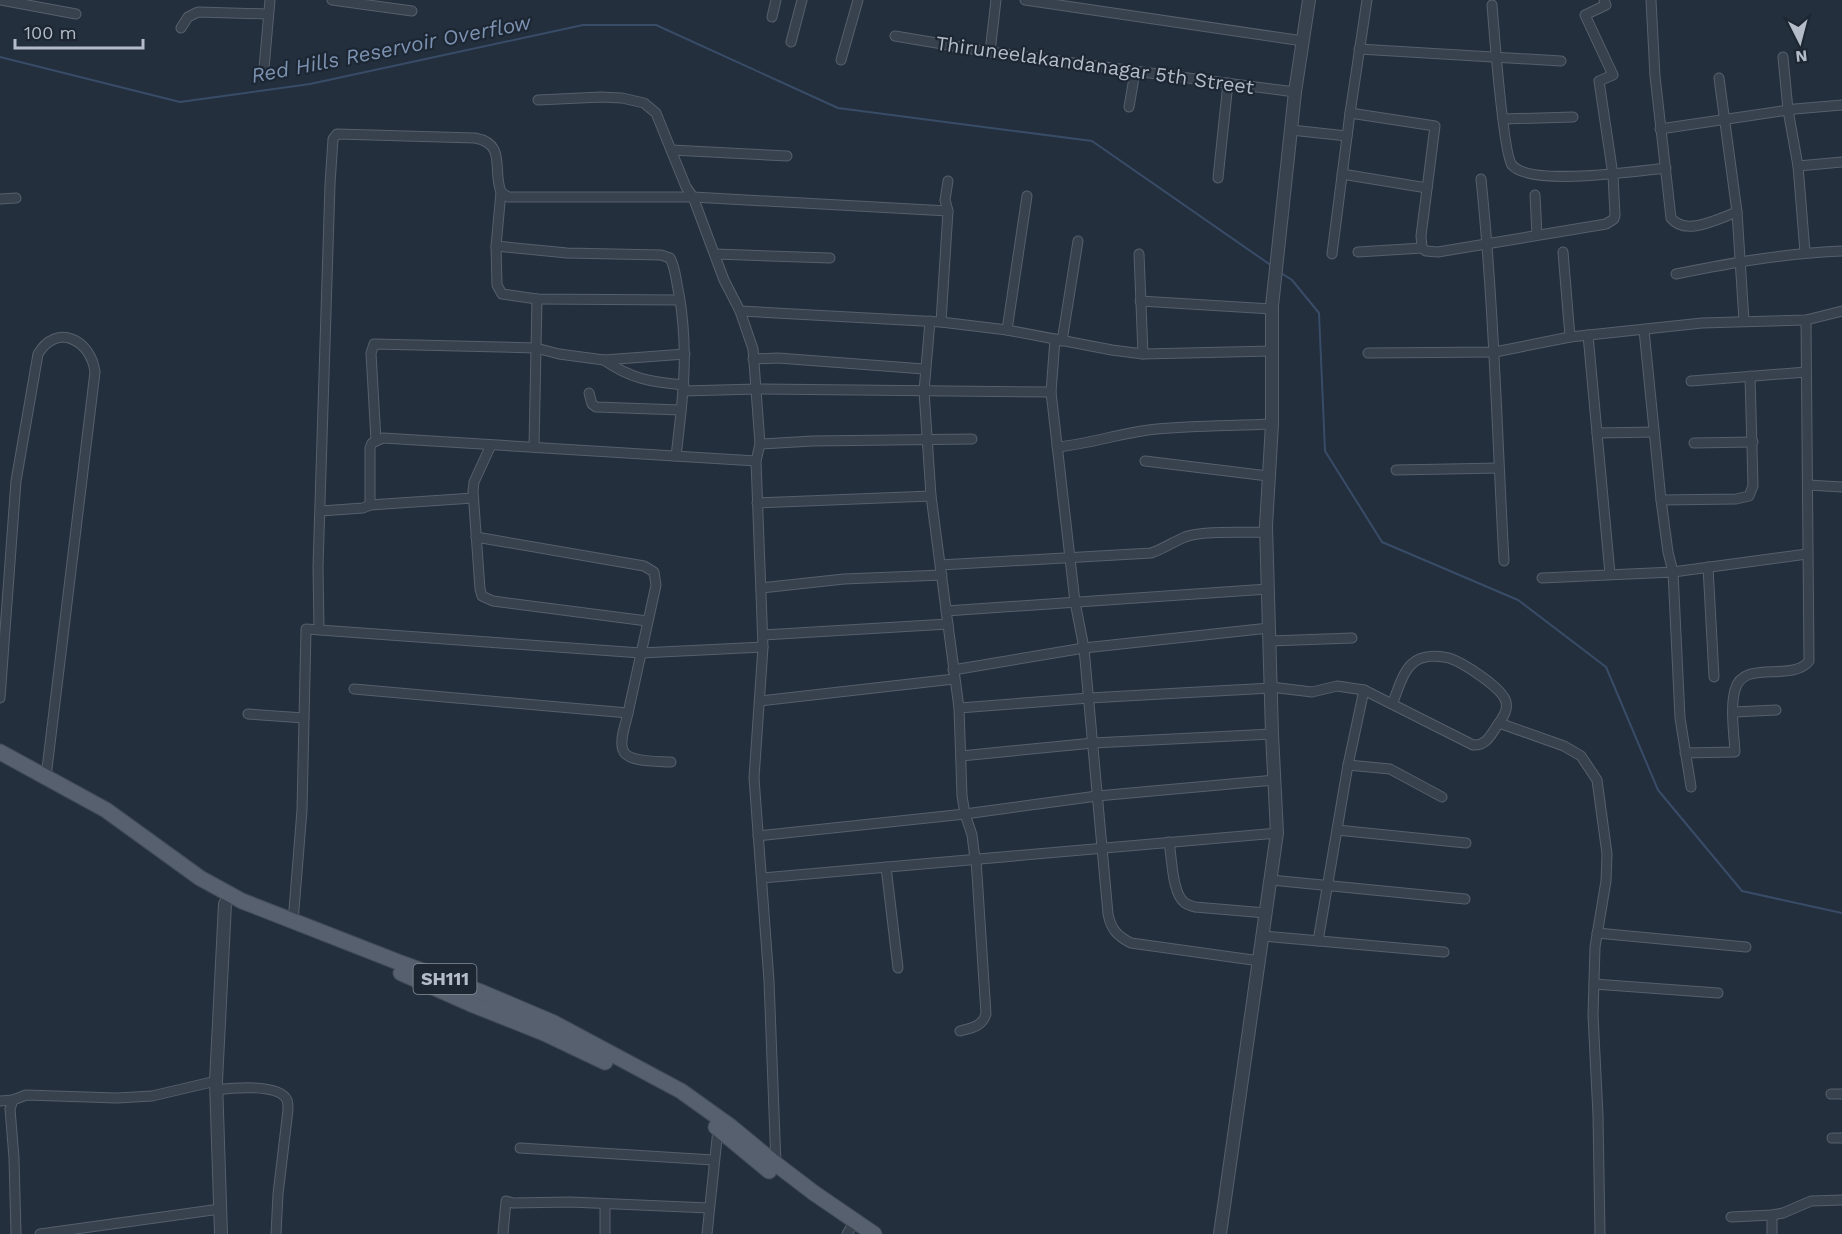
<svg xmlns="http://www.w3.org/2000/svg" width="1842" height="1234" viewBox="0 0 1842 1234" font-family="'Work Sans',sans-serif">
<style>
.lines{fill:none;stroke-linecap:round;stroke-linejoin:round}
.stream{stroke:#394c67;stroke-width:2}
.minor-casing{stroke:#565f6c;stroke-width:11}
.tertiary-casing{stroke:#565f6c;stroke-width:14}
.primary-casing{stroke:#414a57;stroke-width:17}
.minor{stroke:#38414e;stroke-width:9}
.tertiary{stroke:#38414e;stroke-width:12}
.primary{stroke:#56606e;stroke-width:15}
.labels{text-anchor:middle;stroke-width:4.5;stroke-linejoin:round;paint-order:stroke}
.shield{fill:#1d2633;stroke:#878f9c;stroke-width:1.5}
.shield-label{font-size:18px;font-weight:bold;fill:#b4bcc9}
.street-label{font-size:20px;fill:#b4bcc9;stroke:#1d2633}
.water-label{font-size:21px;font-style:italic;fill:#7c92b1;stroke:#1d2633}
</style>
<rect width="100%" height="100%" fill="#242f3e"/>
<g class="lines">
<g class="stream">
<path d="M0,57l180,45 130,-18 273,-59h73l182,83 254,33 180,125"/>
<path d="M1281,273l11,7 27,33 6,138 57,91 136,58 88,67 52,123 84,101 100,22"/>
</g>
<g class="minor-casing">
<g id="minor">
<path d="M1,0l75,14"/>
<path d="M332,0l80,11"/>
<path d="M1025,0l278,41"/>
<path d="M1651,0l4,76 16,142c15,19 48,0 66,-6"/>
<path d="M1492,5c2,24 11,149 20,160 18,22 126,6 154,3"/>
<path d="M772,17l4,-17"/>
<path d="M181,28l7,-11 10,-5 70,2"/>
<path d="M895,36l95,16 305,40"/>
<path d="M791,42l11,-42"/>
<path d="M1359,49l202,12"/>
<path d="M990,52l6,-52"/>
<path d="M1783,57l5,53 10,56 7,86"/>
<path d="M841,60l17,-60"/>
<path d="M264,68l6,-68"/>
<path d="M1719,78l18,134 7,109"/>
<path d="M538,100l63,-3 21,1 22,5 12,10 30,74 7,10 31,83 16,31"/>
<path d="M1129,107l6,-35"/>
<path d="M1350,113l85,13 -14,110 1,12 4,3 12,1 168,-28 8,-5 1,-4 -2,-40 -14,-94 14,-6 -28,-60 21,-10 -2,-5"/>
<path d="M1503,119l70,-2"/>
<path d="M1660,129l135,-20 47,-4"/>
<path d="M1291,130l56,6"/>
<path d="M671,150l116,6"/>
<path d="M1798,166l44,-4"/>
<path d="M1342,174l85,14"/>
<path d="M1218,178l10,-95"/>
<path d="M1481,179c13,127 16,255 23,382"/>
<path d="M501,192l-5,54 71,7 94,2 9,3c6,11 6,24 9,36 10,57 4,105 -3,162"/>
<path d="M1535,195l2,40"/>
<path d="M0,199l16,-1"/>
<path d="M496,246l1,39 5,9 35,5 143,1"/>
<path d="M1358,252l64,-4"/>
<path d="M1563,252l7,85"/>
<path d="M715,254l115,4"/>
<path d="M1139,254l4,100"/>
<path d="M1332,254l18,-141 17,-113"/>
<path d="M1676,274c55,-11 110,-21 166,-23"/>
<path d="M1140,301l132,8"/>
<path d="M930,321l-6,70 7,105 28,212 3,88 3,18 7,21 3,24"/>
<path d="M941,322l7,-111 -3,-11 3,-19"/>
<path d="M1007,330l20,-134"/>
<path d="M1644,330l17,170 7,52 5,20 134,-18"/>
<path d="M1588,335l22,239"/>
<path d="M1055,339l-4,53 24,210 9,46 24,266c3,15 9,22 23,29l129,18"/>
<path d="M1062,341l16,-100"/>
<path d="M1368,353l127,-1 75,-15 132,-14 104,-3 36,-9"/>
<path d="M753,359l25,-1 146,11"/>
<path d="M604,360c27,19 47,22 80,25"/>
<path d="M1691,381l115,-9"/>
<path d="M683,391l74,-2 294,3"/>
<path d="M589,393l3,11 4,3 85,3"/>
<path d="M1597,433l57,-1"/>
<path d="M376,440l-5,-87 3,-9 162,4 23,6 45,6 81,-6"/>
<path d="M1694,443l59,-1"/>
<path d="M760,444l52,-3 160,-2"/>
<path d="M491,445l-17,37 -1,9 7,98 2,7 11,5 154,20"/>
<path d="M534,447l3,-148"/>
<path d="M1057,447c34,-3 66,-15 100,-18 38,-4 77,-3 115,-5"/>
<path d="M1145,461l123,15"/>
<path d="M1396,470l103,-2"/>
<path d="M1808,485l34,2"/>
<path d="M1661,500l75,-1 13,-3 4,-10 -3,-110"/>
<path d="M757,503l174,-7"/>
<path d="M370,505l103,-7"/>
<path d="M321,511l42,-3 7,-3v-57l2,-5 11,-5 373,23"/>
<path d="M940,565l211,-12c12,-4 22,-11 34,-16 18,-7 60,-4 81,-5"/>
<path d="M1708,567l6,110"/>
<path d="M1542,578l131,-6 7,146 11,69"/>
<path d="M761,588l83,-9 98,-4"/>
<path d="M946,611l322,-22"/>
<path d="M319,629l-1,-62 12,-383 3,-45 4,-5 138,4c32,6 17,31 26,54l7,5h185l255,14"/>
<path d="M763,635l185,-11"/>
<path d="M1270,641l82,-3"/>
<path d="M953,670l131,-22 185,-20"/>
<path d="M1271,687l41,5 25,-6 27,4 109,55c14,1 18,-11 26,-22l65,23 17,10 16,24 10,74 -1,27 -11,66 -2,68 5,100 2,119"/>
<path d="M354,689l274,24 28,-128 -2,-13 -10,-6 -168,-29"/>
<path d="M0,698l16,-217 22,-127c18,-31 53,-15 57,18l-49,405"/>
<path d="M760,701l194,-22"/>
<path d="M1392,704c6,-13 10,-32 21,-41 9,-8 25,-8 36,-5 13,4 54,30 57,44 2,8 -3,15 -7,21"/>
<path d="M959,708l130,-10 182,-10"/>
<path d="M1734,712l42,-2"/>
<path d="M628,713c-2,10 -9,27 -5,37 4,13 37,11 48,12"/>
<path d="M248,714l56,4"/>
<path d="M1685,753l50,-1c-1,-18 -5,-45 0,-62 8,-32 57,-7 74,-29l-3,-341"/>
<path d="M961,756l132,-13 179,-9"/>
<path d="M1348,765l42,4 52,28"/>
<path d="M1337,830l129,13"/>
<path d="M758,836l207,-22 132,-18 178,-16"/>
<path d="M1169,842c3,16 3,52 16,61 3,2 7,3 10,4l71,6"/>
<path d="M886,867l12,101"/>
<path d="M762,878l515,-45"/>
<path d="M1271,880l194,19"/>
<path d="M293,922l9,-112 4,-181 335,24 122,-6"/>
<path d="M1597,933l149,14"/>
<path d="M1263,936l181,16"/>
<path d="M1318,941l30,-176 16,-75"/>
<path d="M1594,984l124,9"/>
<path d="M960,1031c11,-3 22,-4 26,-17l-10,-155"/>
<path d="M216,1090c15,-2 63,-7 71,10 1,3 1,6 1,10l-10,84 -2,40"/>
<path d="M1831,1094h11"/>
<path d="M0,1101l13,-1"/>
<path d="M1832,1138h10"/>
<path d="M520,1148l193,12"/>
<path d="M776,1164l-7,-183 -15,-203 9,-131 -7,-186 4,-17 -7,-95 -13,-38 201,11 66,8 105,20 31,4 129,-3"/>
<path d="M605,1204v30"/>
<path d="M1772,1215v19"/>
<path d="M1731,1217l41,-2 11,-2 28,-12 31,-1"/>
<path d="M16,1234l-2,-76 -4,-49 3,-9 13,-5 91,3 35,-2 64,-15"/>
<path d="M40,1234l180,-25"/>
<path d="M503,1234l3,-33 7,2 57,-1 139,6"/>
<path d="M707,1234l11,-105"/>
<path d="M847,1234l8,-13"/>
</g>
</g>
<g class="tertiary-casing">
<g id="tertiary">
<path d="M221,1234l-5,-153 9,-177"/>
<path d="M1220,1234l57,-401 -5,-99 -6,-208 6,-102v-118l23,-214 14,-92"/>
</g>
</g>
<g class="primary-casing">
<g id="primary">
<path d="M0,752l106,58 94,68 42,23 156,61 83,30 73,31 127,68 49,35 46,38 38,29 60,41"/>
<path d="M401,973l70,31 73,29 61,29"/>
<path d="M716,1127l53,44"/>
</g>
</g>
<use href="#minor" class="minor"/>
<use href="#tertiary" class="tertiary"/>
<use href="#primary" class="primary"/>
</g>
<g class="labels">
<rect class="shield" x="413.5" y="964" width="63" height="30" rx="4.5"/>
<g class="shield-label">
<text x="445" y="985">SH111</text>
</g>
<g class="street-label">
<text transform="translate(1095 65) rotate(8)" y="7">Thiruneelakandanagar 5th Street</text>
</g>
<g class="water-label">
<text transform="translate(391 49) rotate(-11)" y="7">Red Hills Reservoir Overflow</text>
</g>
</g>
<g transform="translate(1800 42) rotate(174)" stroke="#1d2633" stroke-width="4.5" paint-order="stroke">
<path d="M0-4.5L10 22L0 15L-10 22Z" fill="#b4bcc9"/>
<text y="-9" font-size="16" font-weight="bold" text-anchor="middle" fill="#b4bcc9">N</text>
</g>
<path d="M15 39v9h128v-9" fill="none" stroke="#b4bcc9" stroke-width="3"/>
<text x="24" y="39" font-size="18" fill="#b4bcc9" stroke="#1d2633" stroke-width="4.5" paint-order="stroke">100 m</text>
</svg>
